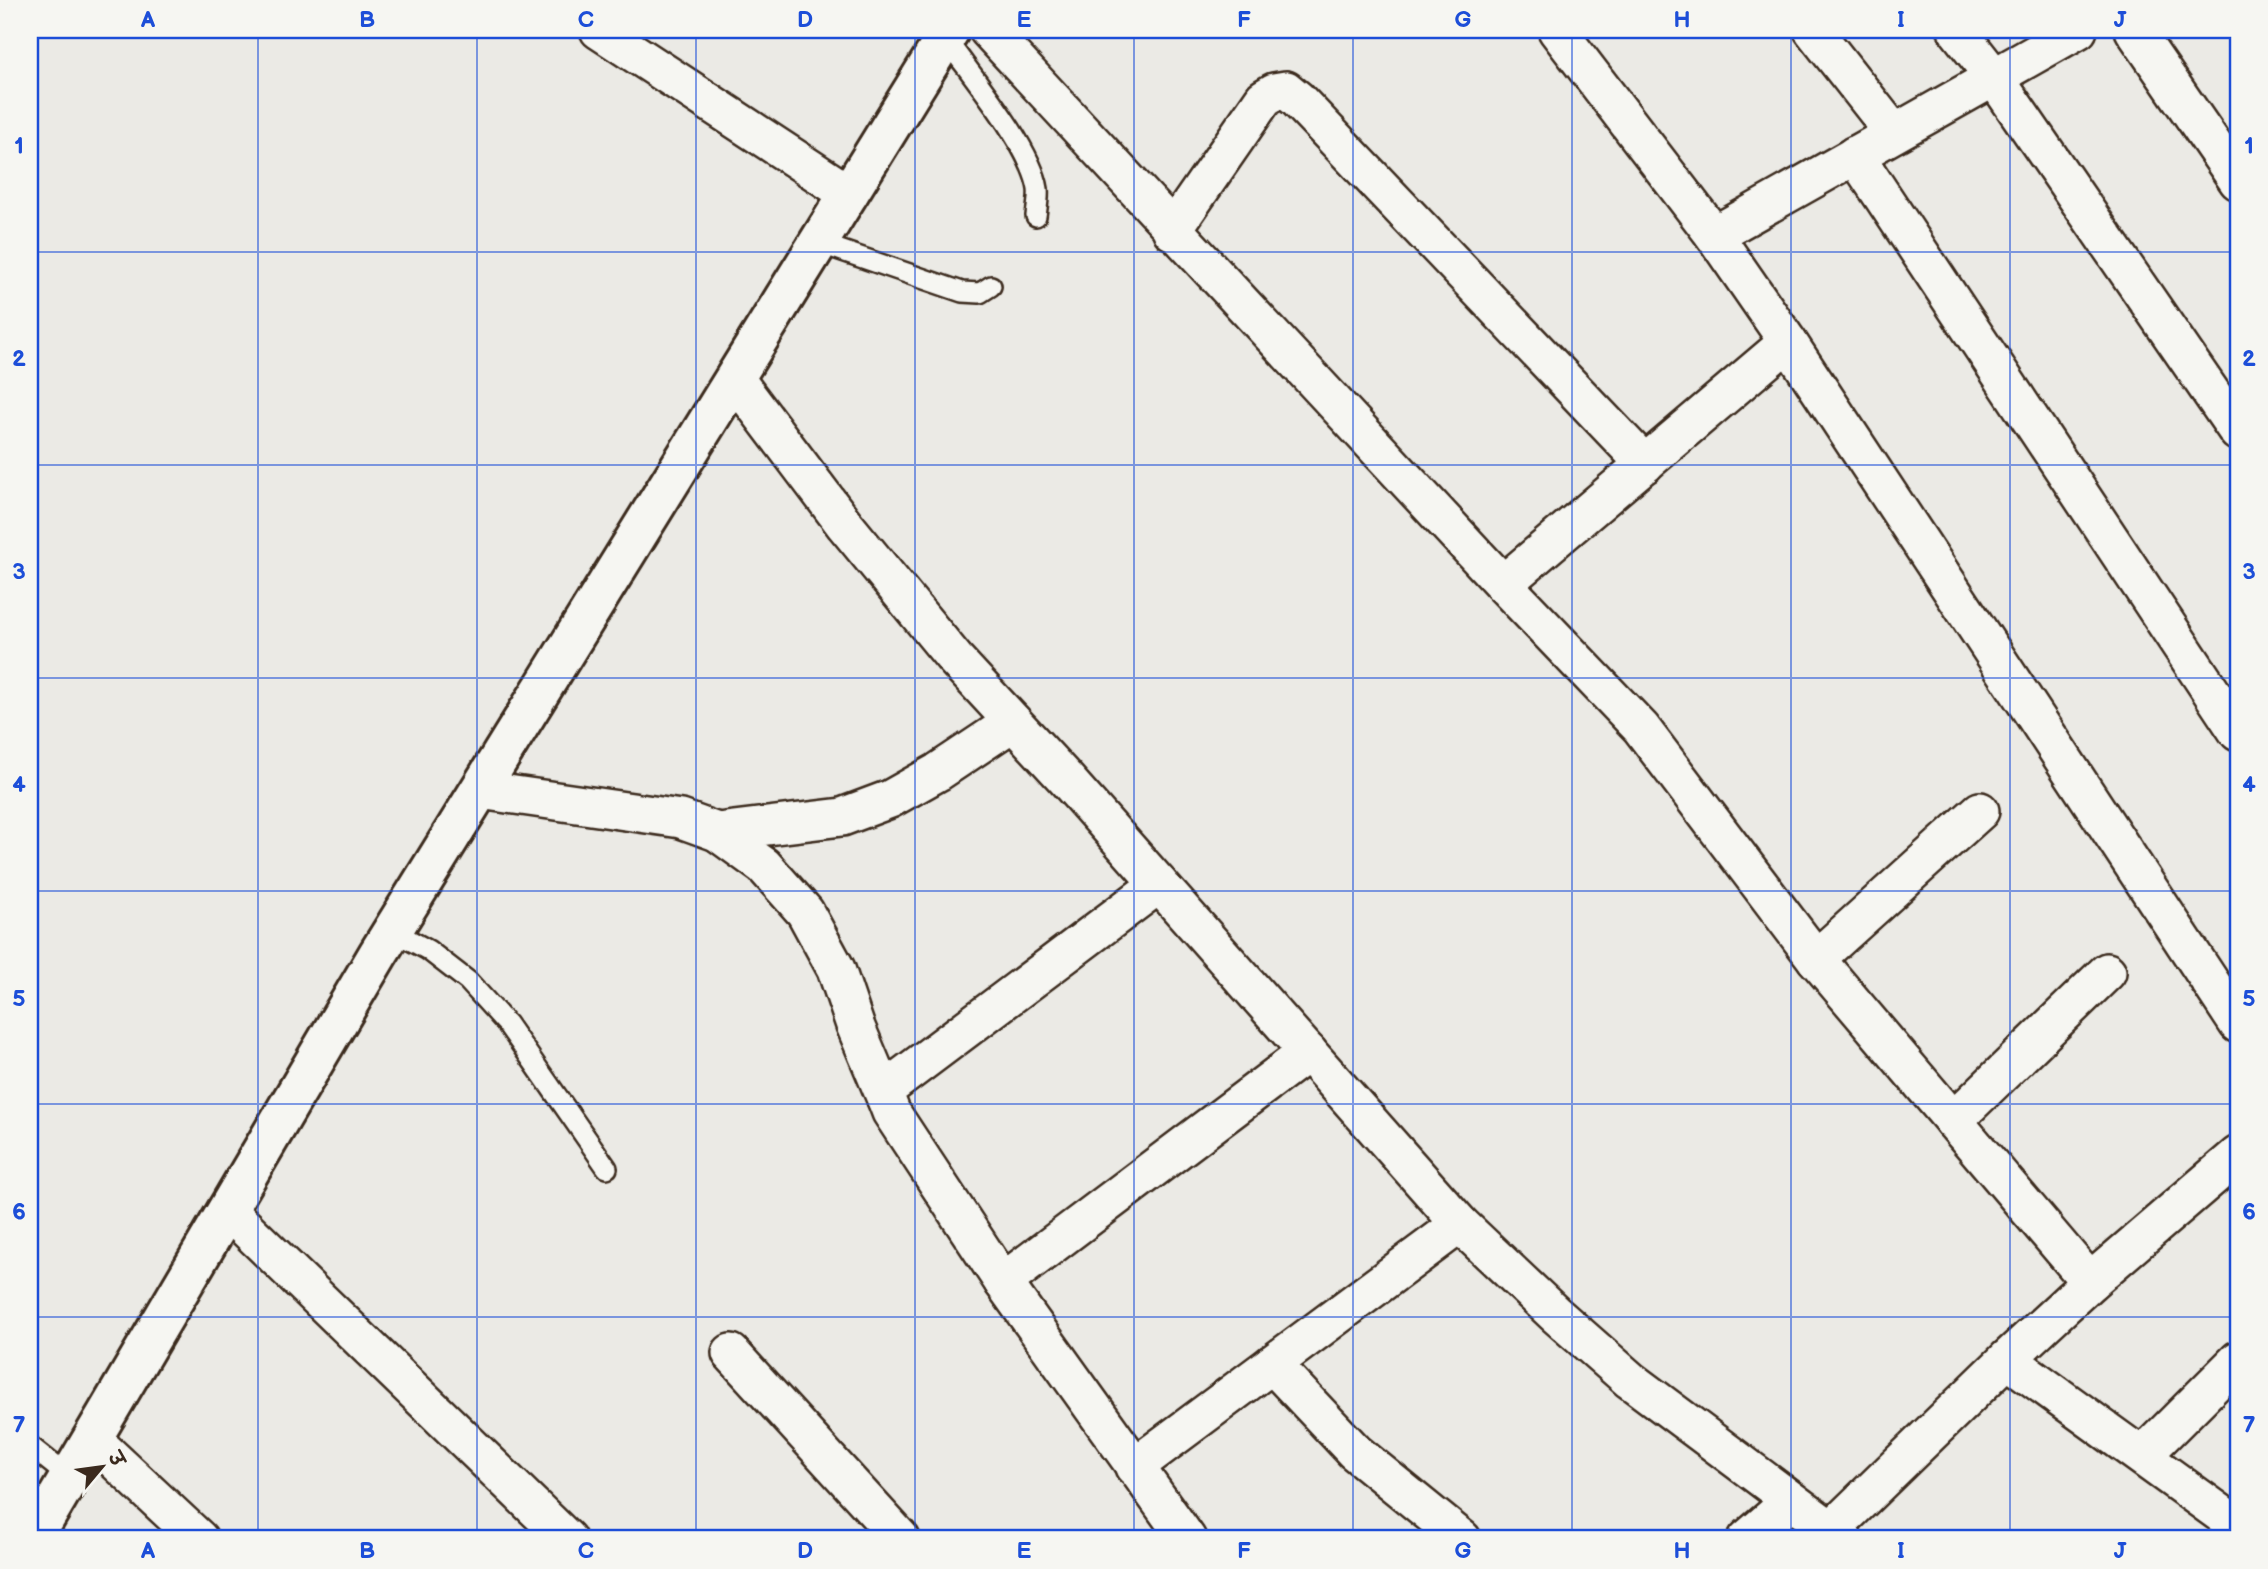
<svg xmlns="http://www.w3.org/2000/svg" width="2268" height="1569" viewBox="0 0 2268 1569" font-family="'Balsamiq Sans','Playpen Sans Deva',sans-serif">
<style>
.lines{fill:none;stroke-linecap:round;stroke-linejoin:round}
.service-casing{stroke:#3b2a1e;stroke-width:24}
.minor-casing{stroke:#3b2a1e;stroke-width:42}
.secondary-casing{stroke:#3b2a1e;stroke-width:44}
.service{stroke:#f6f6f2;stroke-width:19}
.minor{stroke:#f6f6f2;stroke-width:37}
.secondary{stroke:#f6f6f2;stroke-width:38}
.grid{fill:none;stroke:#1d4ed8;stroke-width:2;stroke-opacity:0.55}
.neatline{fill:none;stroke:#1d4ed8;stroke-width:2.5}
.grid-label{font-size:23px;text-anchor:middle;font-weight:bold;fill:#1d4ed8}
</style>
<rect width="100%" height="100%" fill="#ebeae5"/>
<filter id="ink" filterUnits="userSpaceOnUse"><feTurbulence type="fractalNoise" baseFrequency=".0143" numOctaves="2"/><feDisplacementMap in="SourceGraphic" scale="14" xChannelSelector="R" yChannelSelector="G"/><feConvolveMatrix kernelMatrix="1 2 1 2 8 2 1 2 1" color-interpolation-filters="sRGB"/></filter>
<g filter="url(#ink)">
<g class="lines">
<g class="service-casing">
<g id="service">
<path d="M945,38c26,37 86,108 93,151 1,8 -1,18 -2,27"/>
<path d="M819,243l143,49 18,1 11,-7"/>
<path d="M393,931l35,19 40,31 39,43 100,144"/>
<path d="M30,1446l39,31"/>
</g>
</g>
<g class="minor-casing">
<g id="minor">
<path d="M599,30l250,164"/>
<path d="M988,30l515,554 138,144 175,231 274,323"/>
<path d="M1557,30l157,205 74,107 450,682"/>
<path d="M1813,30l81,103"/>
<path d="M1957,30l37,47 244,355"/>
<path d="M2134,30l104,151"/>
<path d="M1855,155l383,577"/>
<path d="M1172,231l92,-133 10,-6 12,-2 11,9 348,365"/>
<path d="M1714,235l364,-205"/>
<path d="M735,379l110,146 110,134 111,120 394,445 95,90 75,66 213,159"/>
<path d="M1503,584l285,-242"/>
<path d="M480,790l201,29 36,13 47,34 41,46 31,57 19,56 31,74"/>
<path d="M717,832l125,-15 48,-18 48,-27 75,-50"/>
<path d="M1159,884l-270,203 -3,12 5,13 112,170 184,257"/>
<path d="M1816,959l164,-148"/>
<path d="M1953,1121l154,-149"/>
<path d="M227,1210l340,329"/>
<path d="M1003,1282l305,-230"/>
<path d="M731,1353l170,186"/>
<path d="M2007,1359l231,167"/>
<path d="M1272,1364l83,88 107,87"/>
<path d="M92,1439l107,100"/>
<path d="M2142,1456l96,-96"/>
<path d="M1134,1467l326,-243"/>
<path d="M1831,1530l176,-171 83,-77 148,-127"/>
<path d="M1747,1539l44,-38"/>
</g>
</g>
<g class="secondary-casing">
<path id="secondary" d="M33,1539l345,-585 572,-924"/>
</g>
<use href="#service" class="service"/>
<use href="#minor" class="minor"/>
<use href="#secondary" class="secondary"/>
</g>
</g>
<path class="grid" d="M258,30v1509M477,30v1509M696,30v1509M915,30v1509M1134,30v1509M1353,30v1509M1572,30v1509M1791,30v1509M2010,30v1509M30,252h2208M30,465h2208M30,678h2208M30,891h2208M30,1104h2208M30,1317h2208"/>
<rect width="2268" height="1569" fill="none" stroke="#f6f6f2" stroke-width="77"/>
<g transform="translate(102 1467) rotate(61)" stroke="#f6f6f2" stroke-width="5" paint-order="stroke">
<path d="M0-5L12 26L0 18L-12 26Z" fill="#3b2a1e"/>
<text y="-10" font-size="19" font-weight="bold" text-anchor="middle" fill="#3b2a1e">उ</text>
</g>
<rect x="38" y="38" width="2192" height="1492" class="neatline"/>
<g class="grid-label">
<text x="148" y="27">A</text>
<text x="367" y="27">B</text>
<text x="586" y="27">C</text>
<text x="805" y="27">D</text>
<text x="1024" y="27">E</text>
<text x="1244" y="27">F</text>
<text x="1463" y="27">G</text>
<text x="1682" y="27">H</text>
<text x="1901" y="27">I</text>
<text x="2120" y="27">J</text>
<text x="19" y="153">1</text>
<text x="2249" y="153">1</text>
<text x="19" y="366">2</text>
<text x="2249" y="366">2</text>
<text x="19" y="579">3</text>
<text x="2249" y="579">3</text>
<text x="19" y="792">4</text>
<text x="2249" y="792">4</text>
<text x="19" y="1006">5</text>
<text x="2249" y="1006">5</text>
<text x="19" y="1219">6</text>
<text x="2249" y="1219">6</text>
<text x="19" y="1432">7</text>
<text x="2249" y="1432">7</text>
<text x="148" y="1558">A</text>
<text x="367" y="1558">B</text>
<text x="586" y="1558">C</text>
<text x="805" y="1558">D</text>
<text x="1024" y="1558">E</text>
<text x="1244" y="1558">F</text>
<text x="1463" y="1558">G</text>
<text x="1682" y="1558">H</text>
<text x="1901" y="1558">I</text>
<text x="2120" y="1558">J</text>
</g>
</svg>
